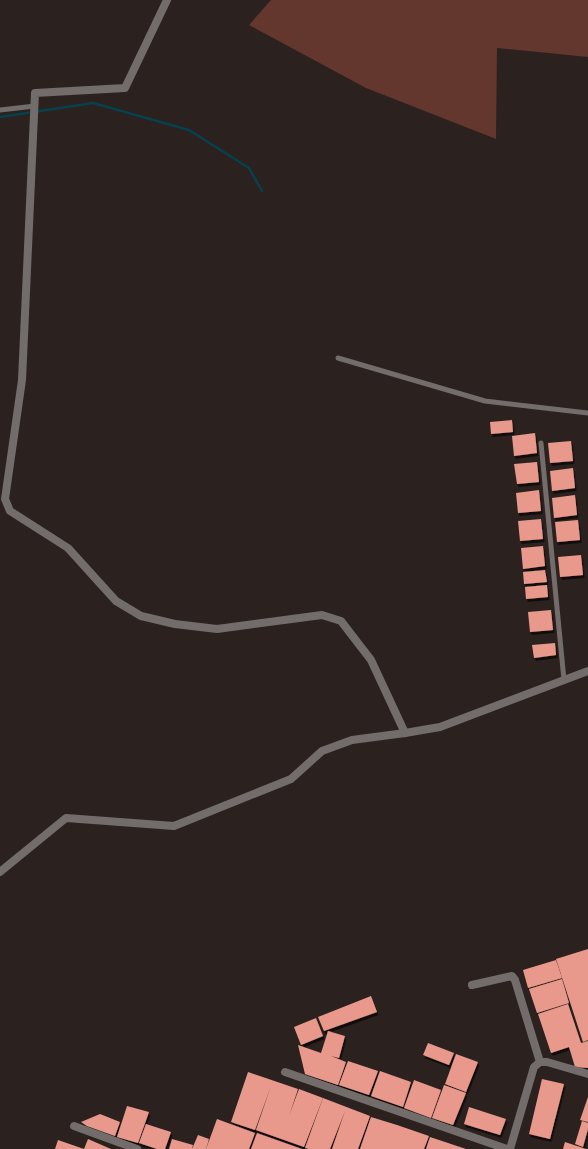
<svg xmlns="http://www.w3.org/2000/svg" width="588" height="1149" viewBox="0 0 588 1149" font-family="Arial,sans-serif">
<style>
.green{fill:#63362e}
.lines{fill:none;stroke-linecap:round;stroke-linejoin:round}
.stream{stroke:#06414d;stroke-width:2.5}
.building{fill:#e8998b;filter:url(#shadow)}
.lane{stroke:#726c6b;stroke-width:5}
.street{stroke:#726c6b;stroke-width:8}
</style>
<defs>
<filter id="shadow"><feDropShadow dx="1.5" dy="3" stdDeviation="0" flood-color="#0009"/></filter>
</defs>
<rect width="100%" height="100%" fill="#2b211f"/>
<path class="green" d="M271,0h317v57l-91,-9 -1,91 -130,-51 -117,-63z"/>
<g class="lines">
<path class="stream" d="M0,117l93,-14 96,27 60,38 13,23"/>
</g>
<g class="building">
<path d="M512,420l1,12 -22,2 -1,-12z"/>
<path d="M535,433l2,20 -23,3 -2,-20z"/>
<path d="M571,441l2,20 -23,2 -2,-20z"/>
<path d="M537,462l2,20 -22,2 -3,-20z"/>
<path d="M573,468l2,20 -23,3 -2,-20z"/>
<path d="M539,490l2,21 -23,2 -2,-20z"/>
<path d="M575,495l2,20 -23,3 -2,-20z"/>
<path d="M541,519l2,20 -23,2 -2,-20z"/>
<path d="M578,520l2,20 -23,2 -2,-20z"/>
<path d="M543,546l2,20 -22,3 -2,-21z"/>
<path d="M581,555l2,20 -23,2 -2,-20z"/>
<path d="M545,570l2,12 -23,2 -1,-12z"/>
<path d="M547,585l1,12 -22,2 -1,-12z"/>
<path d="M551,610l2,20 -23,2 -2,-20z"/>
<path d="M555,643l1,12 -22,3 -2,-13z"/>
<path d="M588,949v91l-5,2 -27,-83z"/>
<path d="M556,960l6,18 -34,10 -5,-18z"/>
<path d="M562,979l7,24 -32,10 -8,-24z"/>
<path d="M371,996l6,16 -53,19 -6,-14z"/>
<path d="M568,1004l13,39 -7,2 14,-4v27l-13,-1 -6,-20 -18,6 -13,-39z"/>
<path d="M316,1018l7,18 -22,9 -7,-18z"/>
<path d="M328,1031l17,5 -6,22 -8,-2 15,6 -8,23 -33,-11 -7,-29 23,8z"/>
<path d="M428,1043l26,10 -5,12 -26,-10z"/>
<path d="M456,1054l22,8 -12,30 -21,-8z"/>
<path d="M348,1061l30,10 -9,24 -30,-10z"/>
<path d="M380,1071l31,11 -8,25 -32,-11z"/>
<path d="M248,1072l50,17 -9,27 10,-27 24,9 -19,49 -48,-17 15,-44 -16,44 -24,-8z"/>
<path d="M542,1079l22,5 -14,55 -21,-5z"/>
<path d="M414,1080l27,10 -10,28 -27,-10z"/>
<path d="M444,1085l22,8 -13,32 -21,-7z"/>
<path d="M588,1097v25l-8,-2z"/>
<path d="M323,1098l47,18 -12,33h-26l13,-38 -15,38h-21l-4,-1z"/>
<path d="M127,1106l22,6 -11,31 -21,-6z"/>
<path d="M469,1107l37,12 -6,16 -36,-11z"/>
<path d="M100,1114l20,8 -5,14 -28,-10 -6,-4z"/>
<path d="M371,1117l26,8 -4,14 4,-14 32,11 -5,13h-64z"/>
<path d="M217,1119l38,14 -6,16h-43z"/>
<path d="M582,1121l6,2v6l-5,18 -8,-3z"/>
<path d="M146,1124l25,8 -6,17h-8l-18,-6z"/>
<path d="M257,1133l45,16h-51z"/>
<path d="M198,1135l11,4 -3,10h-14z"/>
<path d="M430,1137l36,12h-40z"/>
<path d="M88,1139l23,10h-56l3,-9 26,9z"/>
<path d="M172,1139l21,6 -1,4h-23z"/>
<path d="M565,1142l21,7h-23z"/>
</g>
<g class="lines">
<g class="lane">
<path d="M0,110l35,-4"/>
<path d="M338,358l147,43 103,12"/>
<path d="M541,443l23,237"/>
</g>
<g class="street">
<path d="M167,0l-42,88 -90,5 -13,287 -17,119 5,12 58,37 48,53 25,15 34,8 42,5 105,-14 19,6 30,39 34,73"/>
<path d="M0,872l66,-54 108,8 117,-47 31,-28 30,-11 53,-7 35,-6 148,-56"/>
<path d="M472,985l40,-9 3,4 25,82"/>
<path d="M285,1072l222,77"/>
<path d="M74,1126l63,23"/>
<path d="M510,1149l24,-82 6,-5h7l41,12"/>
</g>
</g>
</svg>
